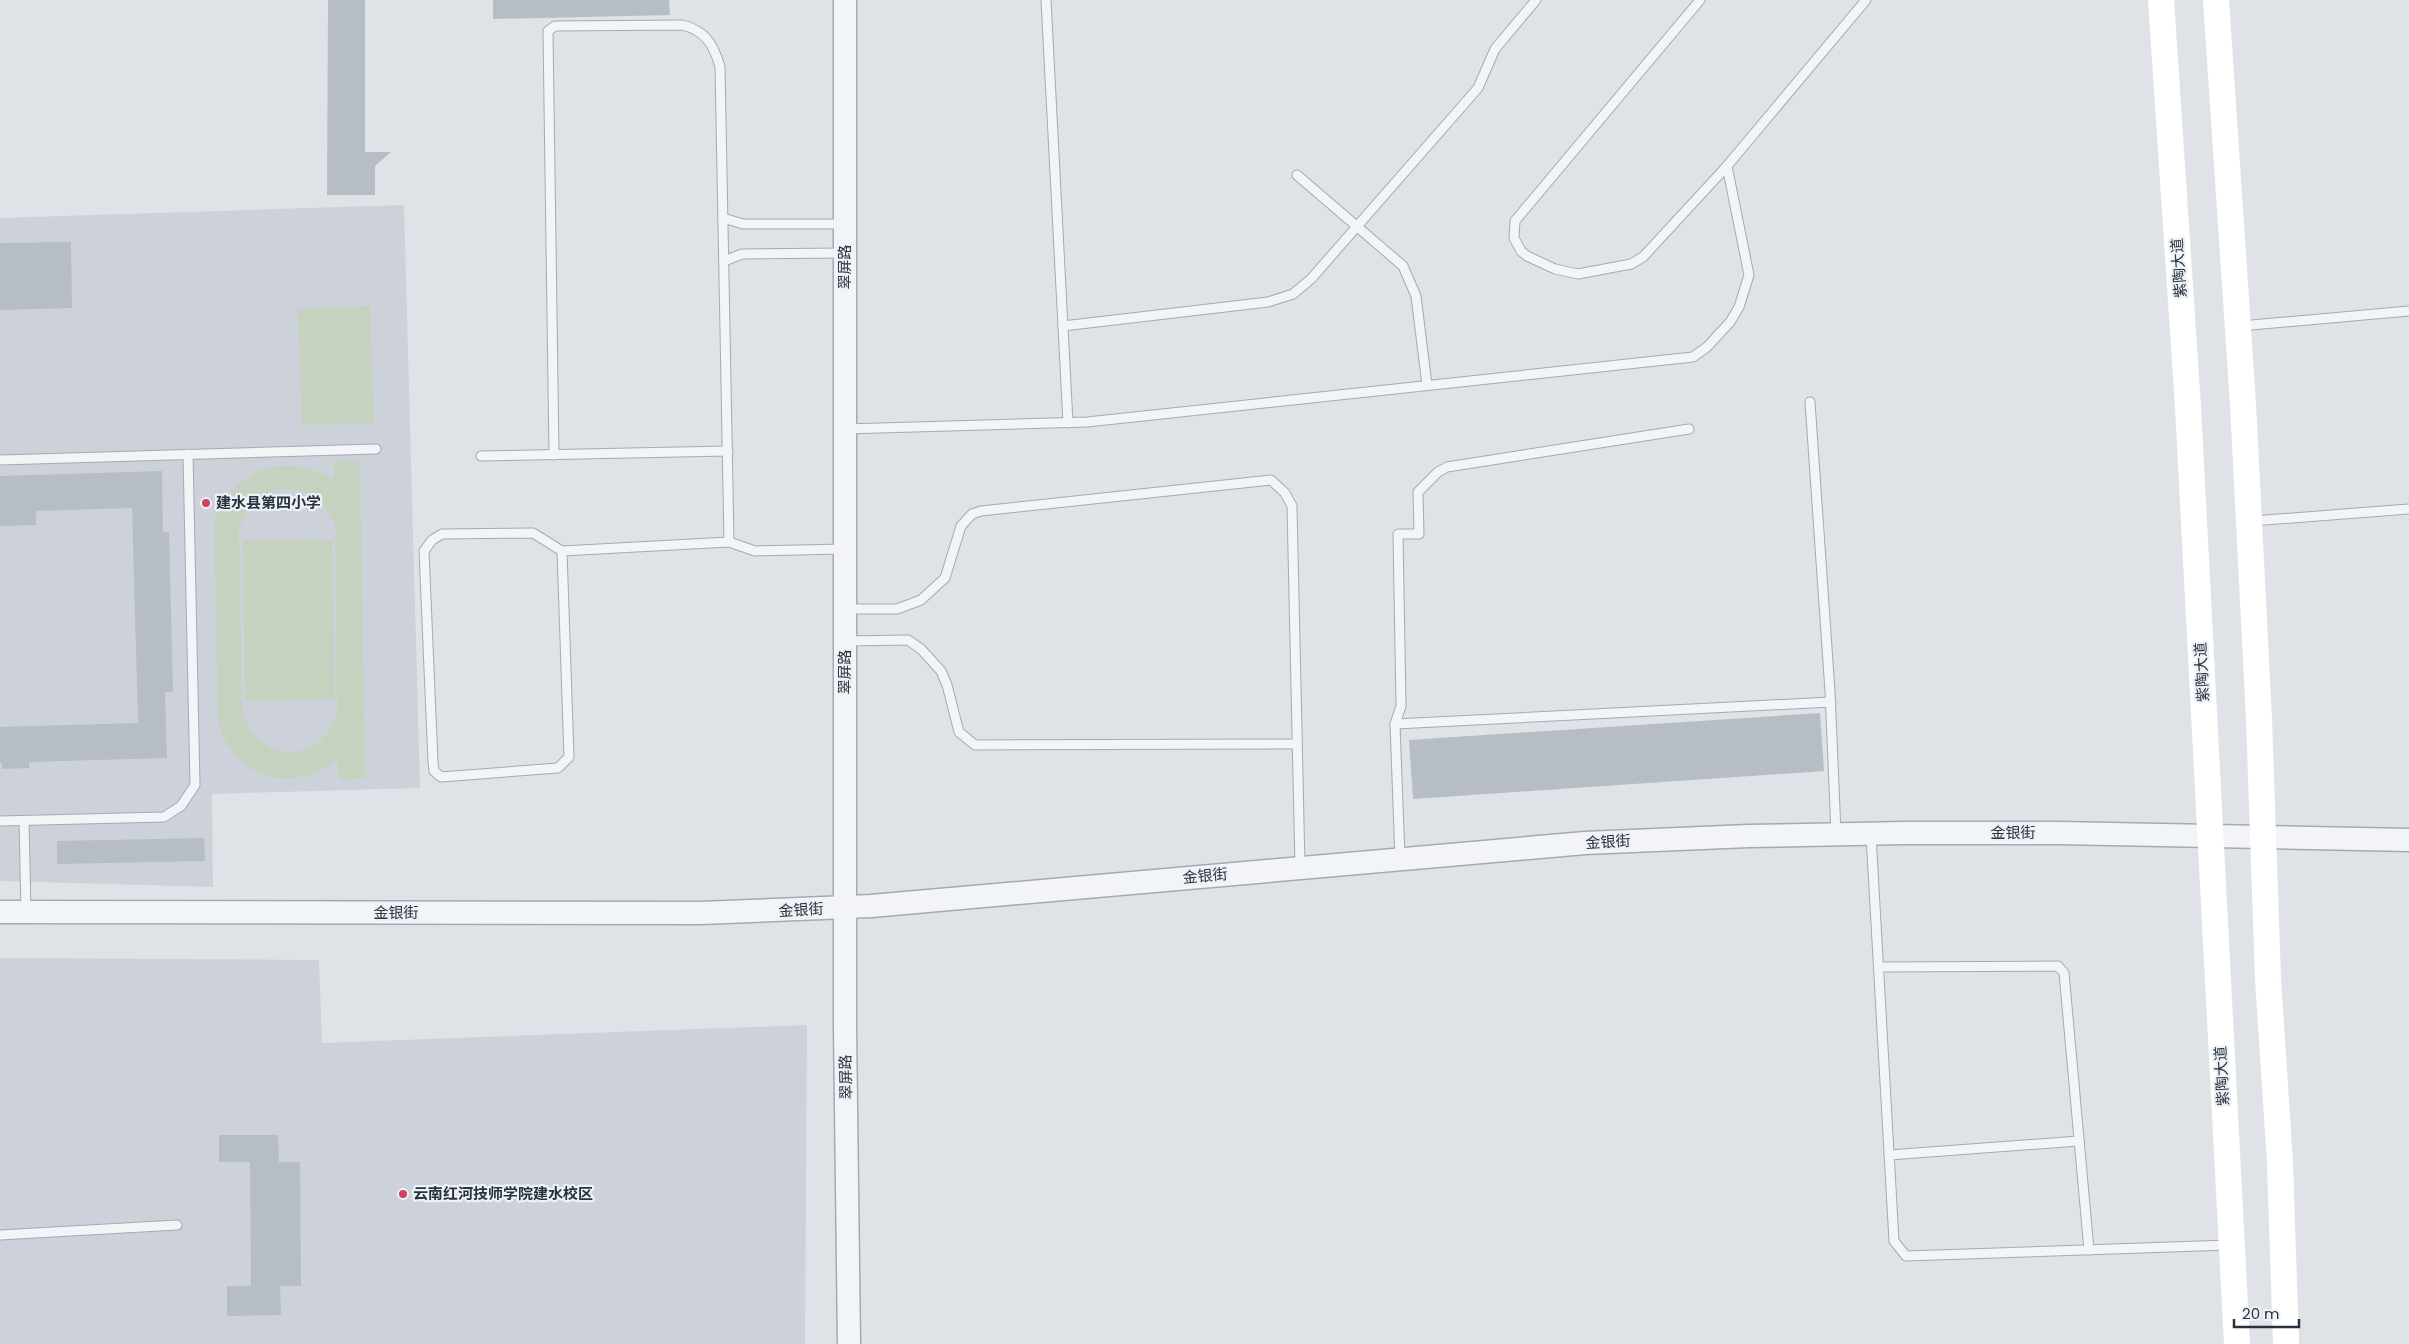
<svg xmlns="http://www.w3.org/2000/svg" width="2409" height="1344" viewBox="0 0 2409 1344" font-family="Poppins,'Noto Sans SC',sans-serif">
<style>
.built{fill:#cdd2da}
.green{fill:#c6d2c0;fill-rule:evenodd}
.building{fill:#b6bdc5}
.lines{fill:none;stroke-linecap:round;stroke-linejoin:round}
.service-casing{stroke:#a4aab2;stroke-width:11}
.tertiary-casing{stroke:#a4aab2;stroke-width:25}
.service{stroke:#f2f4f7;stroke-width:9}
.tertiary{stroke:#f2f4f7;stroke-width:22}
.secondary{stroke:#fff;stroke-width:26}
.poi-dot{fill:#ce4360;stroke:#eef2f6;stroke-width:2}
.labels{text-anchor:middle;stroke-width:4.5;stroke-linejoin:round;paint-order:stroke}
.street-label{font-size:15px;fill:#28323f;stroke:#eef2f6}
.poi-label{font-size:15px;font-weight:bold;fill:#28323f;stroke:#eef2f6;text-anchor:start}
</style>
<rect width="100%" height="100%" fill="#dfe3e8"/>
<g class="built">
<path d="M404,205l16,583 -208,6 1,93 -213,-6v-663z"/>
<path d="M0,958l319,2 3,83 485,-18 -2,319h-805z"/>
</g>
<g class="green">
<path d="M370,306l4,117 -72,2 -4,-116z"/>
<path d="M334,461h26l5,317 -26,1 -1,-20c-46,36 -102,21 -120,-36l-4,-203c21,-53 70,-68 120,-41zM287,489c24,2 39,14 48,37l2,189c-20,54 -88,47 -95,-10l-3,-176c8,-24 23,-37 48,-40z"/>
<path d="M332,539l3,160 -90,2 -2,-161z"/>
</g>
<g class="building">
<path d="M328,0h37v152h26l-16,14v29h-48z"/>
<path d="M493,0h176l1,15 -177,4z"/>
<path d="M71,242l1,66 -72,2v-67z"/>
<path d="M162,471l1,61h6l4,160h-8l2,66 -138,4v6l-27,1v-6h-2v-36l138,-4 -6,-215 -96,3v14l-36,1v-50z"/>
<path d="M1820,713l4,58 -411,28 -4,-59z"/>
<path d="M204,838l1,23 -148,3v-23z"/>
<path d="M219,1135h59l1,27h21l1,124h-21l1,29 -54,1v-30h24l-1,-124h-31z"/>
</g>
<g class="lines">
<g class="service-casing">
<g id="service">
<path d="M1046,0l22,423"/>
<path d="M1700,0l-185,221 -1,17 7,13 6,5 28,13 23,5 53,-10 12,-7 84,-91 139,-166"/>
<path d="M1297,175l106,91 13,30 11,89"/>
<path d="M723,218l20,6h101"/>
<path d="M724,261l18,-7 103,-1"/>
<path d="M1063,326l205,-24 25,-8 18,-15 167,-191 17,-39 41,-49"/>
<path d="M2240,326l169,-15"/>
<path d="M1810,402l20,289 6,142"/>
<path d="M845,429l242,-7 606,-65 14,-10 23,-25 9,-15 10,-32 -22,-109"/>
<path d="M554,455l-6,-424 7,-5 127,-1c23,5 32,20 38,42l9,475"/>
<path d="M481,456l247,-5"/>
<path d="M0,460l376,-11"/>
<path d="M2252,521l157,-12"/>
<path d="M562,551l7,206 -11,11 -117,9 -7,-6 -1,-9 -9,-211 8,-11 10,-6 91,-1 29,18 167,-9 26,9 90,-2"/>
<path d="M845,609h52l24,-9 24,-22 16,-52 11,-12 9,-3 290,-31 14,13 7,13 8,361"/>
<path d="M846,641l62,-1 13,9 20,22 6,14 12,47 16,13 322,-1"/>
<path d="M1395,724l436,-22"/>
<path d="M0,821l164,-4 17,-11 14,-21 -7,-331"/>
<path d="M24,821l2,91"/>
<path d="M1871,835l23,406 12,15 323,-11"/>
<path d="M1400,858l-5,-134 6,-18 -3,-172h21l-1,-42 20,-20 9,-5 242,-38"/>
<path d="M1879,967l179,-1 6,7 25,277"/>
<path d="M1889,1155l190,-14"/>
<path d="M0,1235l177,-10"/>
</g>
</g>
<g class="tertiary-casing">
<g id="tertiary">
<path d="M845,0v1027l4,317"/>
<path d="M0,912l701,1 170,-7 714,-63 164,-7 156,-3h155l349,7"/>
</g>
</g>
<use href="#service" class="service"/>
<use href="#tertiary" class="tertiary"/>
<g class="secondary">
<path d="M2161,0l27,407 49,937"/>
<path d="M2216,0l27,404 16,315 9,260 12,184 6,181"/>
</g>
</g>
<g class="poi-dot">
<circle cx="206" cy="503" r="5"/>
<circle cx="403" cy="1194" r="5"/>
</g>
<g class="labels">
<g class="street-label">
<text transform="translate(845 267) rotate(-90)" y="5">翠屏路</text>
<text transform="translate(2179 268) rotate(-94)" y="5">紫陶大道</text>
<text transform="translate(845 672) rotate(-90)" y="5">翠屏路</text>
<text transform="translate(2202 672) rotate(-93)" y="5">紫陶大道</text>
<text x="2013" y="838">金银街</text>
<text transform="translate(1608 842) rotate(-3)" y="5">金银街</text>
<text transform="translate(1205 876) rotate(-5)" y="5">金银街</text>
<text transform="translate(801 910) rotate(-3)" y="5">金银街</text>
<text x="396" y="918">金银街</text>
<text transform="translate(2222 1076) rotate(-93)" y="5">紫陶大道</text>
<text transform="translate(846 1077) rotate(-91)" y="5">翠屏路</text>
</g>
<g class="poi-label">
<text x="216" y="508">建水县第四小学</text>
<text x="413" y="1199">云南红河技师学院建水校区</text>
</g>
</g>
<path d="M2234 1319v8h65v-8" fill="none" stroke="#28323f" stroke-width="2.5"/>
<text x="2242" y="1319" font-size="15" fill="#28323f" stroke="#eef2f6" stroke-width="4" paint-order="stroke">20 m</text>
</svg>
